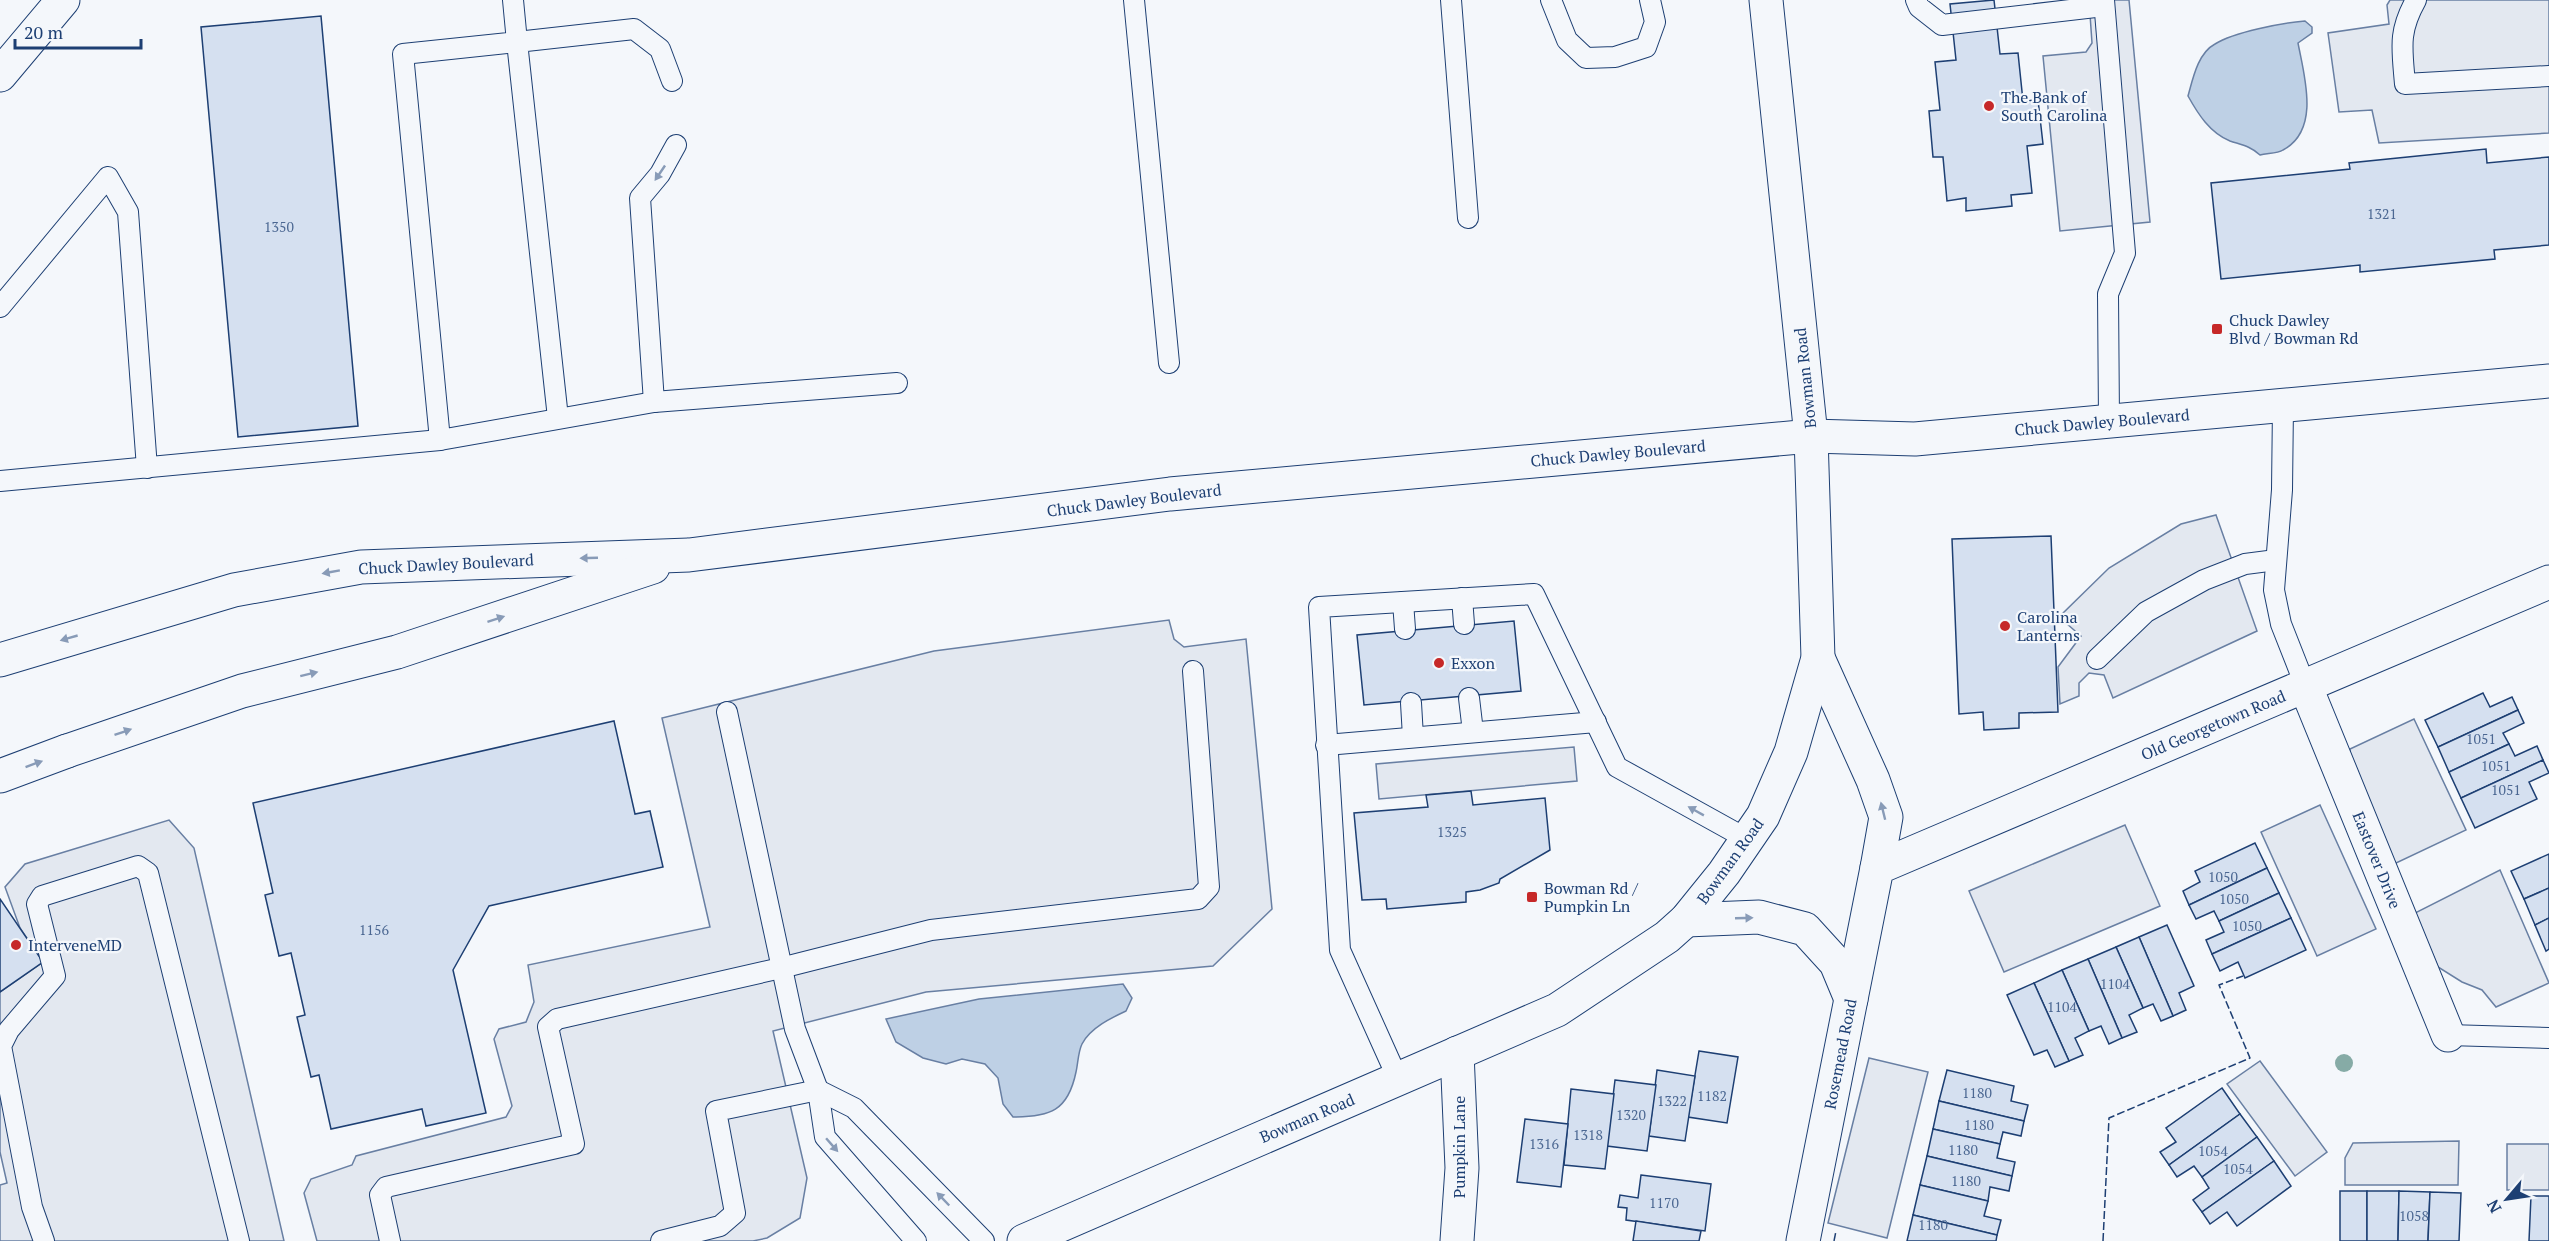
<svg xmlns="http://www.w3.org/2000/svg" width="2549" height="1241" viewBox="0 0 2549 1241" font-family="'PT Serif',serif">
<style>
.parking{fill:#e3e8f0;stroke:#687fa3;stroke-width:1.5}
.water{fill:#bed0e5;stroke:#687fa3;stroke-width:1.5}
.building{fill:#d5e0f0;stroke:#1d3f73;stroke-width:1.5}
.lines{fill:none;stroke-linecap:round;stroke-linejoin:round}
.service-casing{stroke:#1d3f73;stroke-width:22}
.minor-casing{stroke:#1d3f73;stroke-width:35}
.tertiary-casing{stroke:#1d3f73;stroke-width:35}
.secondary-casing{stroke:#1d3f73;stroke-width:35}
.primary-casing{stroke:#1d3f73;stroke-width:35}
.motorway-casing{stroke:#1d3f73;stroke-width:35}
.service{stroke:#f4f7fb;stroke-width:20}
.minor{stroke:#f4f7fb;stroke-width:33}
.tertiary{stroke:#f4f7fb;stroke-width:33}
.secondary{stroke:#f4f7fb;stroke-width:33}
.primary{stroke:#f4f7fb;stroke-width:33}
.motorway{stroke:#f4f7fb;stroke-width:33}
.fence{stroke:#1d3f73;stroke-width:1.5;stroke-dasharray:8 3;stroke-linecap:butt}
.tree{fill:#86aba6}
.oneway{fill:#889bb7}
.poi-dot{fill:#c62828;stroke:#f4f7fb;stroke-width:2}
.labels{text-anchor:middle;stroke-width:4.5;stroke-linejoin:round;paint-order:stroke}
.number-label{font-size:14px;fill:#4b6792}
.poi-label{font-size:16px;fill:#1d3f73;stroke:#f4f7fb;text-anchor:start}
.street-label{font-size:16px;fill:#1d3f73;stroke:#f4f7fb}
</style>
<rect width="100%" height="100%" fill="#f4f7fb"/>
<g class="parking">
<path d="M2089,0h40l21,222 -90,9 -17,-175 43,-4 6,-9z"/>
<path d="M2390,0h159v133l-170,10 -7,-33 -33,2 -11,-79 61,-9 -2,-19z"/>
<path d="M2216,515l41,116 -144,67 -9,-23 -15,-2 -10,10v13l-19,8 -2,-37 23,-31 -22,-19 50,-49 72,-44z"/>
<path d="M1169,620l5,19 10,8 62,-8 26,270 -59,57 -287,26 -153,39 34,147 -7,40 -33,20 -14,3h-436l-13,-48 7,-14 41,-14 4,-9 150,-39 6,-11 -18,-67 5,-10 27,-7 8,-20 -6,-37 182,-38 -48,-209 272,-67z"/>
<path d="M2414,719l52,111 -72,34 -44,-103v-12z"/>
<path d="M1574,747l3,34 -198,18 -3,-35z"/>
<path d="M2320,805l56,124 -59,27 -56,-124z"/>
<path d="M169,820l25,28 90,393h-284v-56l7,-2 -7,-31v-160l43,-30 -23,-34 -15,-41 20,-23z"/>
<path d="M2125,825l35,81 -156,66 -35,-81z"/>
<path d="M2500,870l49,113 -53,24 -14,-17 -20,-8 -24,-15 -23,-54z"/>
<path d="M1869,1058l59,14 -41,166 -59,-15z"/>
<path d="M2260,1061l67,91 -32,24 -68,-92z"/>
<path d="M2459,1141l-1,44h-113v-27l8,-15z"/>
<rect x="2507" y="1144" width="42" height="46"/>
</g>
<g class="water">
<path d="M2305,21l7,6v6l-14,10c6,32 23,87 -15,107 -6,4 -16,3 -23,5 -10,-9 -18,-10 -30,-14 -20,-8 -32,-27 -42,-45 5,-18 10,-43 27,-52 19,-12 67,-21 90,-23z"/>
<path d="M1123,984l9,14 -6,13c-15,7 -36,17 -44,33 -4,8 -4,20 -6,28 -8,39 -26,45 -63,45l-10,-13 -5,-26 -13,-14 -23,-5 -16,5 -23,-6 -27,-16 -10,-23 93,-20z"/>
</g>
<g class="building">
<path d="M1994,0l6,54 18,-1 5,48 15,-1 5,44 -16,2 5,47 -21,2 1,11 -46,5v-13l-19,3 -4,-44h-10l-4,-46 11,-1 -5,-48 21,-2 -6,-56z"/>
<path d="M321,16l37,410 -120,11 -37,-410z"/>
<path d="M2486,149l1,14 62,-6v88l-55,5 1,9 -135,13v-7l-139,14 -10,-96 139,-14 -1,-6z"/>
<path d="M2051,536l7,176 -39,1v15l-35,2 -1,-18 -24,2 -7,-175z"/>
<path d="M1514,621l7,70 -157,14 -7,-70z"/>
<path d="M2483,693l7,14 22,-10 6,13 -80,37 -13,-27z"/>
<path d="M2518,710l6,13 -21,10 6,11 -60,28 -11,-25z"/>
<path d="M614,721l21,93 15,-3 13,56 -174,39 -36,64 33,143 -60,13 -4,-17 -91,20 -12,-54 -8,2 -14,-60 8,-2 -14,-62 -12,3 -14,-61 8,-2 -20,-90z"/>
<path d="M2509,744l6,12 22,-10 6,14 -82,38 -12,-26z"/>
<path d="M2543,760l6,13 -20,9 8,17 -62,29 -14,-30z"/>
<path d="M1471,791l2,14 72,-7 5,52 -50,29 -1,4 -19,7 -14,2v10l-79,7 -1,-10 -24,1 -8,-87 74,-6 -2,-12z"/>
<path d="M2255,843l12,25 -78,37 -6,-14 17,-9 -5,-11z"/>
<path d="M2549,854v34l-25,11 -13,-28z"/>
<path d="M2267,868l12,25 -60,28 -5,-10 -18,8 -7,-14z"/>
<path d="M2549,888v30l-14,7 -11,-26z"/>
<path d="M2279,893l12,25 -79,36 -6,-14 18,-8 -5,-11z"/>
<path d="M0,899l43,63 -43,30z"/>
<path d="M2291,918l15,32 -61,28 -7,-16 -18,9 -8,-17z"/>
<path d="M2549,918v31l-3,2 -11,-26z"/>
<path d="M2167,925l27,61 -15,7 7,17 -13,6 -34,-79z"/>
<path d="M2139,937l34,79 -12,5 -8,-17 -10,4 -27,-61z"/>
<path d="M2116,947l27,61 -14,7 8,17 -15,6 -34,-79z"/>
<path d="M2088,959l34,79 -13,6 -8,-18 -12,5 -27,-61z"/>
<path d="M2062,970l27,61 -14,7 8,17 -14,6 -35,-78z"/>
<path d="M2034,983l35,78 -14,6 -8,-17 -13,5 -27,-60z"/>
<path d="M1699,1051l39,6 -11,66 -39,-6z"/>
<path d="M1657,1070l38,6 -10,65 -36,-5z"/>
<path d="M1947,1070l67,16 -3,15 17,4 -4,16 -85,-20z"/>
<path d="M1615,1080l41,5 -9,66 -40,-5z"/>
<path d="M2222,1088l18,26 -71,51 -9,-13 16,-10 -10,-14z"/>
<path d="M1571,1089l43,5 -9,75 -41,-4z"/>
<path d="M1939,1101l85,20 -3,15 -18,-4 -3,12 -67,-15z"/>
<path d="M2240,1114l17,23 -55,40 -8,-11 -17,11 -8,-12z"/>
<path d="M1525,1119l43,5 -7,63 -44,-5z"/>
<path d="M1933,1129l67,15 -3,14 18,4 -3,14 -85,-20z"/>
<path d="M2257,1137l17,24 -72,51 -9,-12 16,-12 -7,-11z"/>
<path d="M1927,1156l85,20 -3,15 -19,-4 -2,14 -68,-16z"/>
<path d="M2274,1161l17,25 -54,40 -10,-14 -17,12 -8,-12z"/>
<path d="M1641,1175l70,9 -6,47 -79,-11 1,-12 -9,-1 2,-12 18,3z"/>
<path d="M1920,1185l68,16 -4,15 17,4 -4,15 -84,-20z"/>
<rect x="2340" y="1191" width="27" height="50"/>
<path d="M2367,1191h32l-1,50h-31z"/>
<path d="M2399,1191l31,1 -2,49h-30z"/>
<path d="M2430,1192l31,1 -2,48h-31z"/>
<path d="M2531,1196h18v45h-20z"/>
<path d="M1913,1215l84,20 -1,6h-89z"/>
<path d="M1636,1221l65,10 -2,10h-66z"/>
</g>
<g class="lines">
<g class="service-casing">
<g id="service">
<path d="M513,0l4,42 -114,12 37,386 214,-38 243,-19"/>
<path d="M1134,0l35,363"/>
<path d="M1451,0l17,218"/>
<path d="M1551,0l16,40 19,18 29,-1 31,-10 9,-25 -5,-22"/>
<path d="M1916,0l3,7 23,18 162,-19"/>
<path d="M2104,0l21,253 -17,41 1,127"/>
<path d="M2416,0c-18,32 -14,48 -11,84l144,-8"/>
<path d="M0,307l108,-130 20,35 19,256"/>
<path d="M654,402l-14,-204 20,-24 16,-29"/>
<path d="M2283,405l-1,85 -8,100 7,34 24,61"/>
<path d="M558,418l-41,-376 117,-13 26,20 12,32"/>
<path d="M0,481l440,-41"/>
<path d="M1462,598l2,26"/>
<path d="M1403,602l2,27"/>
<path d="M2097,659l49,-47 58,-32 41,-16 31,-4"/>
<path d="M1469,698l4,34"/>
<path d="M1411,703l2,34"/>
<path d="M727,712l68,317 23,61 7,47 91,104"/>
<path d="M1326,745l270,-23"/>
<path d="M2448,1035l101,3"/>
<path d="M1398,1079l-58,-129 -21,-343 215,-13 83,173 130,72"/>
<path d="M44,1241l-12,-34 -31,-161 8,-16 46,-54 -18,-72 5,-8 96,-30 10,7 91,368"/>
<path d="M390,1241l-10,-46 6,-8 188,-43 -26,-117 9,-8 224,-51 150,-38 267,-31 11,-12 -16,-216"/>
<path d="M661,1241l59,-15 15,-13 -19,-102 102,-21 36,18 130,133"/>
</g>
</g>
<g class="minor-casing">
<g id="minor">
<path d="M2305,685l143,350"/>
<path d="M1457,1241l5,-73 -5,-115"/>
<path d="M1803,1241l74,-373 672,-286"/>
</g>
</g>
<g class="tertiary-casing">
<path id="tertiary" d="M0,75l63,-75"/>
</g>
<g class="secondary-casing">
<g id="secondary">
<path d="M1818,658l55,122 13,37 -9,51"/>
<path d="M1686,920l73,-3 46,12 31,34 15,36"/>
<path d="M1024,1241l533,-231 110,-73 19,-17 38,-47 39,-57 28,-64 27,-94 -7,-222 -45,-436"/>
</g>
</g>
<g class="primary-casing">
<g id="primary">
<path d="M0,660l234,-70 127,-23 328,-12 481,-61 641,-58 104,3 634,-58"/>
<path d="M67,751l175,-60 155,-39 256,-85"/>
</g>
</g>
<g class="motorway-casing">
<path id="motorway" d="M0,776l67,-25"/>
</g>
<use href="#service" class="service"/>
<use href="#minor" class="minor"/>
<use href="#tertiary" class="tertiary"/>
<use href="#secondary" class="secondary"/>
<use href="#primary" class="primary"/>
<use href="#motorway" class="motorway"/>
<g class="fence">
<path d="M1834,1241l2,-10"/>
<path d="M2103,1241l6,-123 141,-60 -31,-73 24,-9"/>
</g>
</g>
<circle class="tree" cx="2344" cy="1063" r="9"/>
<defs><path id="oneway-solid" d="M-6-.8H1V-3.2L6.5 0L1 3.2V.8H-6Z" transform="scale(1.5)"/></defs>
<g class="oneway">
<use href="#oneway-solid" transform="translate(660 173) rotate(124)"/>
<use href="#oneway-solid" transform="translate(589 558) rotate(178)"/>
<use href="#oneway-solid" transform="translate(331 572) rotate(170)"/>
<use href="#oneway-solid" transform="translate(496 619) rotate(-18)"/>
<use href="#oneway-solid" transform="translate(69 638) rotate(164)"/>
<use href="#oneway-solid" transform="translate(309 674) rotate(-14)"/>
<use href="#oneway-solid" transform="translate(123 732) rotate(-19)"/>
<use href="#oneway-solid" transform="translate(34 764) rotate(-20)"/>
<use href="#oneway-solid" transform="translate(1696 811) rotate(-151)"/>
<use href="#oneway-solid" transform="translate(1883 811) rotate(-104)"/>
<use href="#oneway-solid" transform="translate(1744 918) rotate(-2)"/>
<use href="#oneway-solid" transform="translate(832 1145) rotate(49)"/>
<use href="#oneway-solid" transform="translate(943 1199) rotate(-134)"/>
</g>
<g class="poi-dot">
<circle cx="1989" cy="106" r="6"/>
<rect x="2211" y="323" width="12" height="12" rx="3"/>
<circle cx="2005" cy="626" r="6"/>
<circle cx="1439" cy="663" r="6"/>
<rect x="1526" y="891" width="12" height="12" rx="3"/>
<circle cx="16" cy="945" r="6"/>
</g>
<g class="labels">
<g class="number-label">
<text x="2382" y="219">1321</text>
<text x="279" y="232">1350</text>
<text x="2481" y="744">1051</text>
<text x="2496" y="771">1051</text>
<text x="2506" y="795">1051</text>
<text x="1452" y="837">1325</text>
<text x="2223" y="882">1050</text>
<text x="2234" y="904">1050</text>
<text x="2247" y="931">1050</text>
<text x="374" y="935">1156</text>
<text x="2115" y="989">1104</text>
<text x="2062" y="1012">1104</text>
<text x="1977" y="1098">1180</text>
<text x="1712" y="1101">1182</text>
<text x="1672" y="1106">1322</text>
<text x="1631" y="1120">1320</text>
<text x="1979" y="1130">1180</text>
<text x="1588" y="1140">1318</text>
<text x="1544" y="1149">1316</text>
<text x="1963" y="1155">1180</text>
<text x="2213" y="1156">1054</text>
<text x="2238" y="1174">1054</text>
<text x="1966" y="1186">1180</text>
<text x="1664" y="1208">1170</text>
<text x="2414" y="1221">1058</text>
<text x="1933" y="1230">1180</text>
</g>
<g class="poi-label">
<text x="2001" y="103">The Bank of<tspan x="2001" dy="18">South Carolina</tspan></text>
<text x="2229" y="326">Chuck Dawley<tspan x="2229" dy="18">Blvd / Bowman Rd</tspan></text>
<text x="2017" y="623">Carolina<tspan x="2017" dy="18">Lanterns</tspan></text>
<text x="1451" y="669">Exxon</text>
<text x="1544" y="894">Bowman Rd /<tspan x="1544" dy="18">Pumpkin Ln</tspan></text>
<text x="28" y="951">InterveneMD</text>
</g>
<g class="street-label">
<text transform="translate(1805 378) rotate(-96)" y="6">Bowman Road</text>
<text transform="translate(2102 422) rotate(-5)" y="6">Chuck Dawley Boulevard</text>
<text transform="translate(1618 453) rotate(-5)" y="6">Chuck Dawley Boulevard</text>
<text transform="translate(1134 500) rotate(-7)" y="6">Chuck Dawley Boulevard</text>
<text transform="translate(446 564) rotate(-3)" y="6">Chuck Dawley Boulevard</text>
<text transform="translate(2213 725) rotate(-23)" y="6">Old Georgetown Road</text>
<text transform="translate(2377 860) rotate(68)" y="6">Eastover Drive</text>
<text transform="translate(1730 861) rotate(-54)" y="6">Bowman Road</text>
<text transform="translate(1840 1054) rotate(-79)" y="6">Rosemead Road</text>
<text transform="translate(1307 1118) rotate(-23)" y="6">Bowman Road</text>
<text transform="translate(1459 1147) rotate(-90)" y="6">Pumpkin Lane</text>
</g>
</g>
<g transform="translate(2507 1199) rotate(241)" stroke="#f4f7fb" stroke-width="4.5" paint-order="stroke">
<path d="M0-4.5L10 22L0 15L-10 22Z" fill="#1d3f73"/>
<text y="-9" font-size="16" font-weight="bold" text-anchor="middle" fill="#1d3f73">N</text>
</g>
<path d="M15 39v9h126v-9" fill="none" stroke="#1d3f73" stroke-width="3"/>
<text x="24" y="39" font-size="18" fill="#1d3f73" stroke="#f4f7fb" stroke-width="4.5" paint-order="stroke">20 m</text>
</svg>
